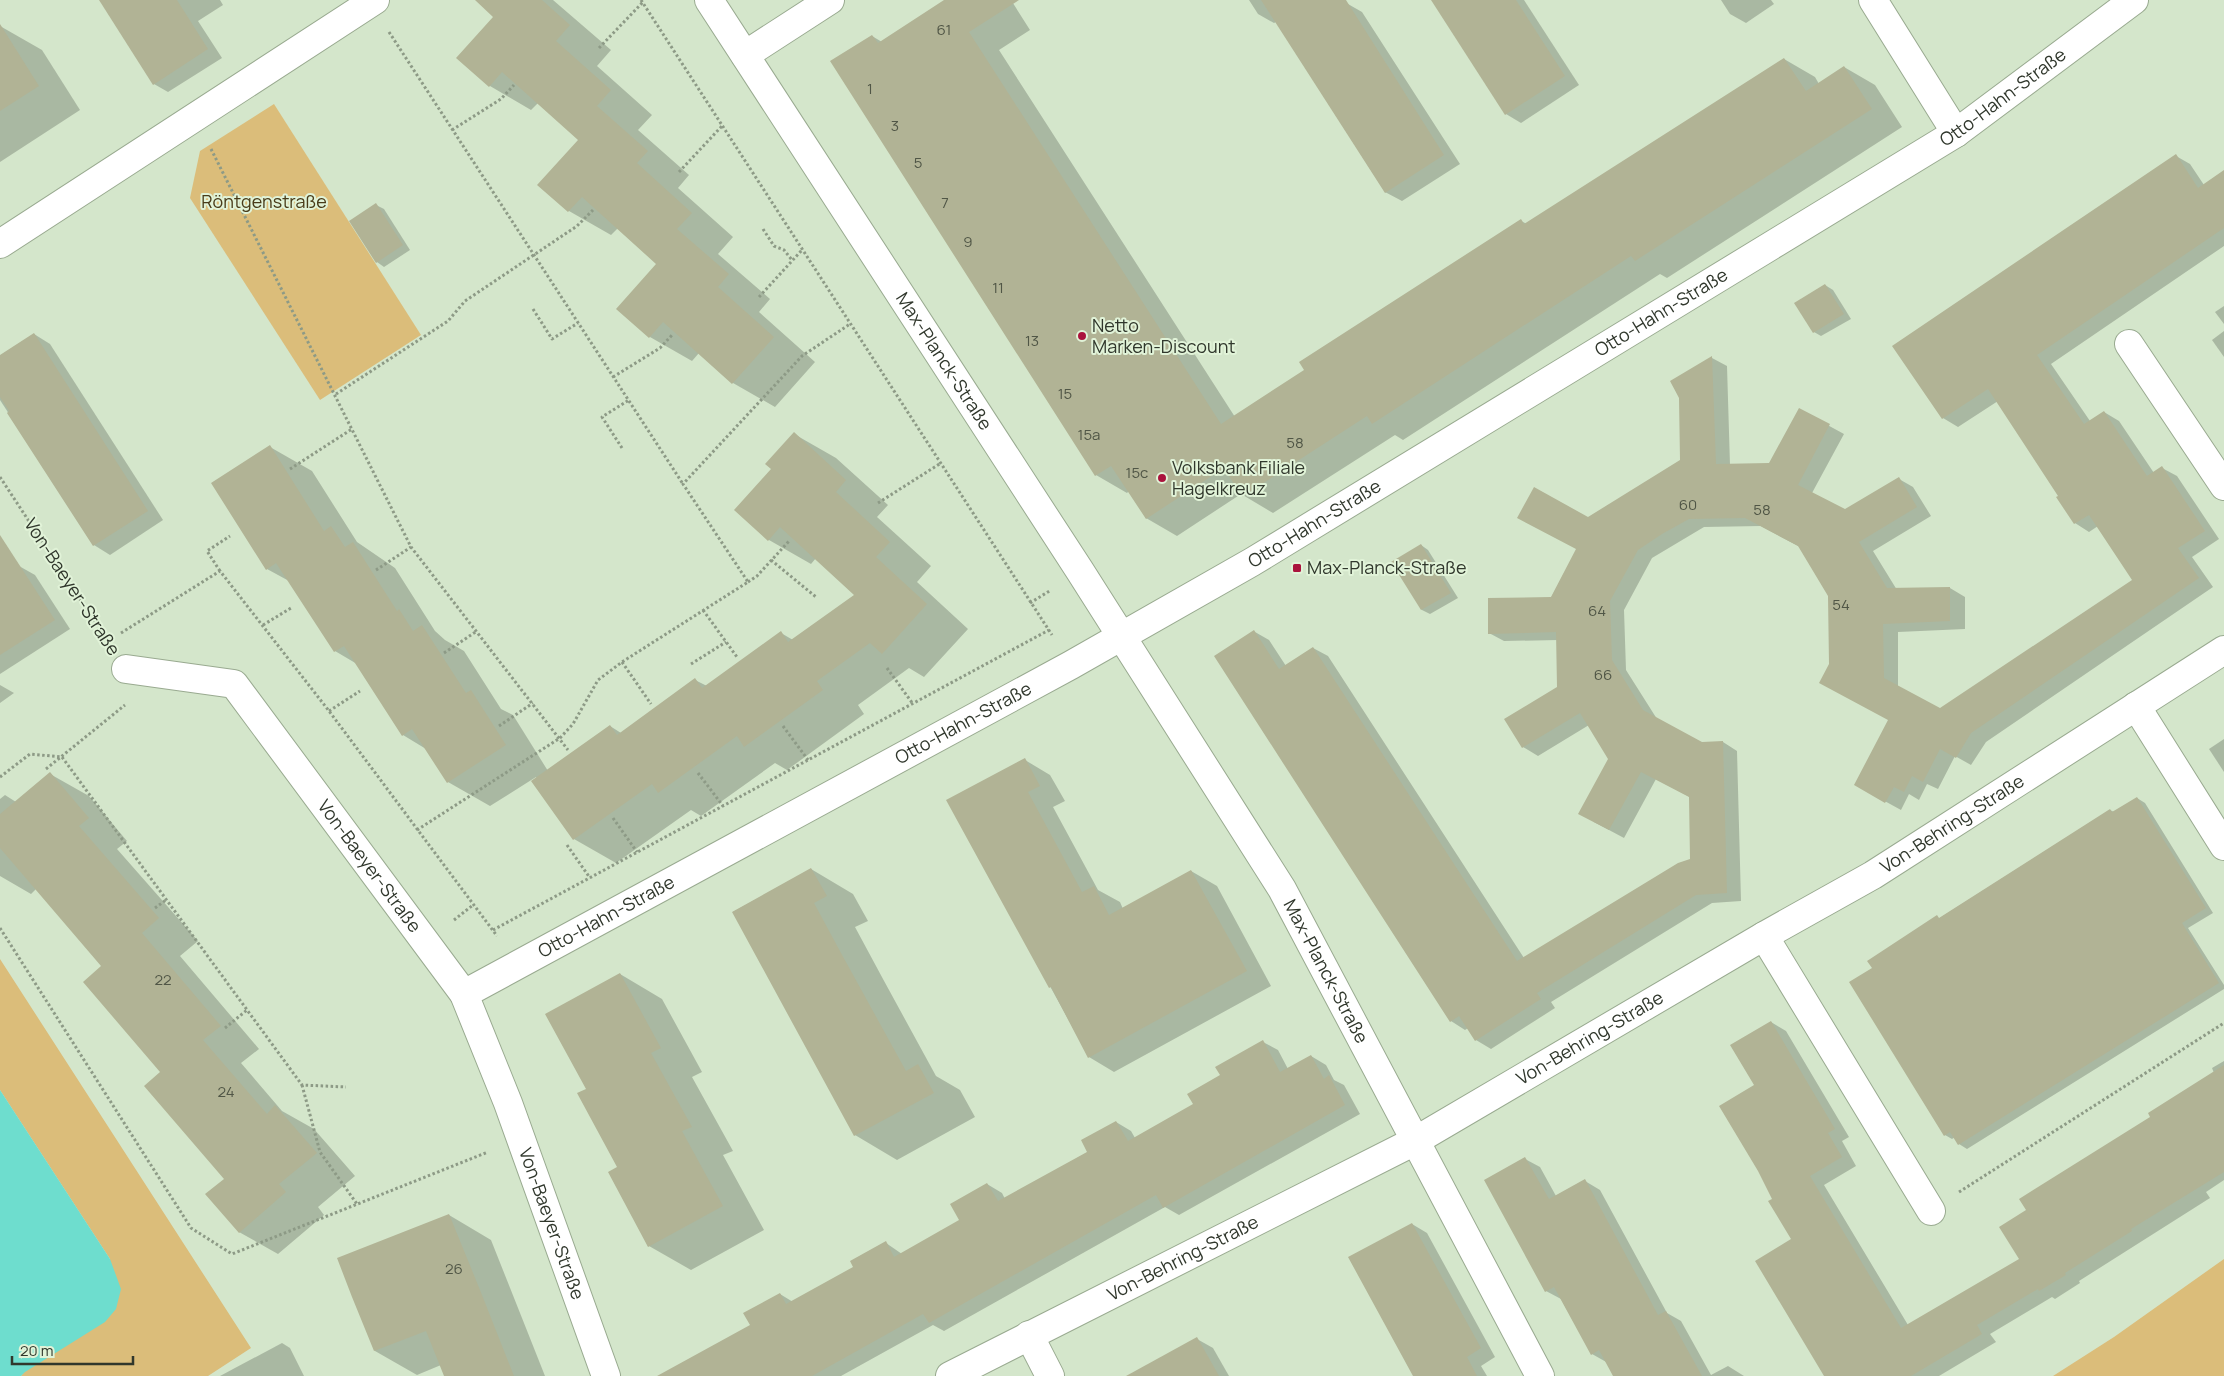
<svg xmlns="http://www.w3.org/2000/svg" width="2224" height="1376" viewBox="0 0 2224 1376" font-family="Manrope,sans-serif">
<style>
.green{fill:#dbbd7a}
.water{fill:#6eddce}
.shadow{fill:#0003}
.building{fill:#b1b395}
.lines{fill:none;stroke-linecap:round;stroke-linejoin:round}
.minor-casing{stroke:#99aa90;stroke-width:30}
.path{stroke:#8d9a86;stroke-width:3;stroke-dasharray:2.5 2.5;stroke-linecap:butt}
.minor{stroke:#fff;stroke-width:28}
.poi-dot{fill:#aa133d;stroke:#e1f3d8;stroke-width:2}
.labels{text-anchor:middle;stroke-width:4;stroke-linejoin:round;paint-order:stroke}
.number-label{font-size:15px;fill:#505646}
.street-label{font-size:18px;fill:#30372c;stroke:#e1f3d8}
.park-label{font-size:18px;fill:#493b19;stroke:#e1f3d8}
.poi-label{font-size:18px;fill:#30372c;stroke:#e1f3d8;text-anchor:start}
</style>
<rect width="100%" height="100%" fill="#d4e6cb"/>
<g class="green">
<path d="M274,104l147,231 -101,65 -130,-202 10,-47z"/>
<path d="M0,959l251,389 -43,28h-187l89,-117 -110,-169z"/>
<path d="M2224,1259v117h-171l61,-39z"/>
</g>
<path class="water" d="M0,1090l110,169 11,30 -5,20 -11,13 -80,50 -4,4h-21z"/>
<g class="shadow">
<path d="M100,0h120l3,5 -25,16 24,37 -54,34 -14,-8z"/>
<path d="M497,0h56l58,50 -14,16 55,49 -14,15 51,45 -11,13 55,49 -15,17 52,45 -11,13 56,50 -40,45 -42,-24 -34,-30 -7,8 -42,-24 8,-73 -40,-36 -7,7 -42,-24 -30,-26 41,-45 -42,-37 -7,7 -41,-24z"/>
<path d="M947,0h64l19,30 -31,20 236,367 71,-46 215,-150 6,3 257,-165 31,18 4,7 25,-17 31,18 27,42 -235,151 -7,-4 -257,166 -8,-5 -122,78 -32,-19 -64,42 -31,-18 -17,-27 -2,2 -31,-18 -224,-439 10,6z"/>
<path d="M1249,0h92l21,12 98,152 -58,37 -17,-9 -109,-170 -2,1 -16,-9z"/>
<path d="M1433,0h91l55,85 -58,38 -15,-9z"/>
<path d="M1721,0h50l3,4 -28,19 -16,-9z"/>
<path d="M0,26l42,24 38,60 -80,52z"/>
<path d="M2176,156l14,8 14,21 20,-14v75l-173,118 39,57 14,-9 15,9 35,52 8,-5 15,8 42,63 -27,18 21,30 -227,155 -15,23 -16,-9 -17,33 -11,-5 -8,16 -10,-6 -8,16 -31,-17 19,-73 -59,-56 -1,-68 -29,-49 -39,-21 -57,1 -52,31 -28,52 2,60 31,49 44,24 22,-1 14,9 4,150 -29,2 -161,99 4,6 -64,41 -15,-9 -8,-12 -3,2 -14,-9 -196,-389 14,8 17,26 27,-18 15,8 196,302 167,-98 -1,-63 -34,-18 -32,59 -30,-16 15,-63 -20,-34 -51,31 -15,-9 35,-60v-47l-54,1 -15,-8 62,-35 26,-49 11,-31 94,-57 -2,-63 -9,-16 41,-24 15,8 3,99 40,-1 30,-54 44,24 -32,59 33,18 54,-32 14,8 18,29 -58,35 24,39 53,-2 15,9v32l-67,3v55l42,23 194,-130 -36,-54 -9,6 -14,-9 -15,-27 -62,-95 -40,26 -15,-9z"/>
<path d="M376,205l8,4 26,41 -26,17 -7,-5z"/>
<path d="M1825,285l8,5 18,29 -30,17 -7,-4z"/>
<path d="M2224,306v18l-9,-12z"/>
<path d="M2224,331v26l-12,-17z"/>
<path d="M34,334l16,10 113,176 -53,35 -16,-10 -94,-145v-44z"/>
<path d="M794,434l42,24 52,47 -11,12 54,49 -14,16 51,47 -44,48 -15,-9 -51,37 6,9 -77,56 -12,-7 -74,53 -10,-6 -75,53 -42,-24 -38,-62 -46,29 -42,-24 -22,-33 -23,-14 -46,-71 -22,-13 -46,-70 -22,-12 3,-122 42,24 45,71 38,26 40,63 10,9 19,11 37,58 12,6 35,56 62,-45 11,7 74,-53 12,6 74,-53 12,7 62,-45 -39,-37 -5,6 -42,-24 4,-71z"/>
<path d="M1421,545l7,5 30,48 -28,16 -8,-4 -29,-48z"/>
<path d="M19,566l16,9 35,54 -70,45v-96z"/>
<path d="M0,685l14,8 -14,10z"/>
<path d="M2224,739v33l-15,-23z"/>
<path d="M1025,760l25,15 15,26 -12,6 45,83 22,12 3,7 68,-38 26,15 54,100 -157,86 -25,-15 -141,-256z"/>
<path d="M50,774l39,22 38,45 -10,8 81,92 -18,15 79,93 -18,14 41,48 32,18 41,47 -37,31 6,8 -46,39 -39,-22 -13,-53 -64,-107 -59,-106 -67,-77 -5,5 -31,-18v-77l5,-4 11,7z"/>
<path d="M2137,798l8,5 68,110 -25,15 36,57v4l-257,160 -8,-5 -4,-7 -3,2 -7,-4 -72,-166 67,-51 170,-108 4,2z"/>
<path d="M811,869l42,25 15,27 -13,6 28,52 53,97 24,14 15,27 -78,43 -42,-25 -122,-223z"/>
<path d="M620,974l42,25 40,73 -10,5 41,74 -10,4 41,75 -73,40 -42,-24 -61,-156z"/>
<path d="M1771,1022l15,9 63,106 -7,4 14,25 -32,19 84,140 113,-66 7,-48 186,-138 -2,-5 12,-7v119l-18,12 4,6 -131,83 1,2 -25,16 -3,-2 -62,37 6,8 -57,34h-113l-33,-136 -19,-41 -18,-114z"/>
<path d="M1263,1042l15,8 10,19 23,-13 15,9 8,15 10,5 16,29 -181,101 -14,-8 -221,124 -11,-6 -92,51h-151l61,-51 29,-31 13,8 62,-34 31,-25 16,11 59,-33 26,-37 15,9 3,6 83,-47 28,-30 15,9 4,7 60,-33 27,-29z"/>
<path d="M1525,1159l15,8 16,29 29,-15 15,9 67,123 14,8 30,54 17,-9 16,10h-129l-7,-13 -16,-9 -31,-55 -15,-8z"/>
<path d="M449,1215l42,25 54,136h-100l-4,-11 -24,10 -42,-24 -36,-92z"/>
<path d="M1412,1224l15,9 68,124 -14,9 6,10h-73z"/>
<path d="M1197,1339l16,9 16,28h-89z"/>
<path d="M282,1343l8,5 14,28h-84z"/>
</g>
<g class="building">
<path d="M99,0h78l31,49 -55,36z"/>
<path d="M475,0h67l28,25 -14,16 55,49 -14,16 51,45 -11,12 55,50 -15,16 52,45 -11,13 56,50 -42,47 -69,-62 -14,16 -33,-29 40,-45 -74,-67 -14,15 -31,-27 41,-45 -76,-68 -13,15 -33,-29 37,-41z"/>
<path d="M944,0h75l-50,32 252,392 83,-54 -5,-8 222,-143 3,5 260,-166 22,33 38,-25 28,43 -237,152 -4,-5 -259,168 -5,-8 -125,81 -18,-29 -78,51 -35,-53 -16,10 -265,-415 42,-26 6,8z"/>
<path d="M1261,0h85l98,155 -59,38z"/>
<path d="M1431,0h85l49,76 -60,39z"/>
<path d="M0,24l39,62 -39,25z"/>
<path d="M2176,154l22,34 26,-18v58l-187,127 47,69 20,-13 43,65 15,-10 43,65 -27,17 21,30 -228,155 -15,25 -16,-9 -17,33 -11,-6 -8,16 -10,-5 -9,16 -31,-18 34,-65 -69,-37 10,-19 -1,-68 -30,-50 -53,-28 -56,1 -27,15 -24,16 -28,51 2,59 31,50 59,32 21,-1 4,152 -31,2 -159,98 4,6 -66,42 -16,-25 -9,6 -236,-366 40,-26 25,39 34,-22 204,314 161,-98 12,-4 -1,-62 -48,-25 -32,58 -31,-16 30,-55 -28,-46 -58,35 -18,-29 53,-32 -1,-55 -68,2v-36l63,-1 25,-48 -59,-31 17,-31 54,30 92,-57 -1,-62 -9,-17 42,-25 4,108 53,-1 30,-55 31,16 -32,61 47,24 54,-32 18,30 -58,35 28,46 63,-1v34l-67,3 1,54 56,30 192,-128 -43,-65 -15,9 -18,-27 2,-1 -70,-107 -46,30 -50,-73z"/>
<path d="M376,203l27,42 -27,18 -27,-42z"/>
<path d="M1825,284l19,30 -31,19 -19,-30z"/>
<path d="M34,333l114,178 -55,35 -86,-133 2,-2 -9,-14v-42z"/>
<path d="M794,432l52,48 -10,12 54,50 -14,15 51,47 -45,50 -12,-11 -53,38 6,9 -79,57 -7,-11 -79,57 -6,-9 -79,56 -42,-59 79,-56 7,10 78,-57 7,10 79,-57 7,11 66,-47 -74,-68 -12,14 -34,-31 37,-41 -6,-5z"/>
<path d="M270,445l54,86 7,-5 14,21 8,-5 44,69 2,-2 14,22 9,-6 44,68 5,-3 35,55 -59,38 -35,-54 -10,7 -58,-90 -10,6 -58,-89 -10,7 -55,-87z"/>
<path d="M0,535l55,85 -55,35z"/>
<path d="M1421,544l30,49 -30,17 -30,-48z"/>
<path d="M1025,758l15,28 -12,6 54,100 12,-6 15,29 82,-45 56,101 -159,87 -37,-71 -2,1 -103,-188z"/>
<path d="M50,772l39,46 -10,8 80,92 -17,15 79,93 -18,14 64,74 8,-9 42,48 -38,31 7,8 -47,41 -34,-39 19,-15 -80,-93 16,-14 -77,-90 18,-16 -101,-118v-34z"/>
<path d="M2137,797l69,111 -24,15 37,60 -261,162 -8,-13 -6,4 -95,-154 23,-14 -5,-7 70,-46 2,3 171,-109 2,3z"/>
<path d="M811,868l16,28 -13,7 27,50 65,118 12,-7 16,29 -80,43 -122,-224z"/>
<path d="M620,973l41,75 -10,5 41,74 -10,4 41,75 -75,41 -40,-75 9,-5 -40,-74 9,-4 -41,-75z"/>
<path d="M1771,1021l64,108 -7,4 14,24 -32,19 91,152 118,-69 -20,-32 27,-17 -7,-11 131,-82 -2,-4 76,-48v107l-93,57 1,2 -67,42 1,2 -27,16 -1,-2 -61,36 5,9 -71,42h-87l-69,-115 36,-22 -23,-38 4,-2 -14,-28 -39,-65 35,-21 -24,-40z"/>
<path d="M1263,1040l17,32 31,-17 13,24 5,-4 16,30 -182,103 -7,-13 -227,128 -6,-9 -111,62h-155l93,-51 -7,-12 37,-20 6,11 67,-37 -3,-6 36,-20 8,16 65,-37 -9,-16 37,-21 11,18 89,-49 -6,-12 35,-19 12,20 65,-37 -6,-10 33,-19 -5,-8z"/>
<path d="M1525,1157l24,42 36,-20 73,136 8,-4 36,65h-89l-14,-26 -8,5 -37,-68 -9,5 -61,-112z"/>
<path d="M449,1214l31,76 34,86h-70l-18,-45 -52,20 -22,-54 -15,-39z"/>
<path d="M1412,1223l69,125 -14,9 10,19h-64l-65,-119z"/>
<path d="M1197,1337l22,39h-93z"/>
</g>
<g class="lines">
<g class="minor-casing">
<g id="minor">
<path id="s1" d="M709,0l371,571 202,318 258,487"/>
<path d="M1873,0l83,133"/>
<path d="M745,55l85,-55"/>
<path d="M0,244l375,-244"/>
<path d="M2129,344l95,142"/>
<path id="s2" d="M126,669l108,15 230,310 44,109 98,273"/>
<path d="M2136,706l88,140"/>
<path d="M1764,936l167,275"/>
<path id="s3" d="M464,994l607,-329 181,-103 704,-429 178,-133"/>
<path d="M1029,1335l21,41"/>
<path id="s4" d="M950,1376l465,-235 349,-205 109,-61 351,-225"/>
</g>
</g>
<g class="path">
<path d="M641,0l411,635"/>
<path d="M389,32l294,452"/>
<path d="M599,48l44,-46"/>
<path d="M452,130l49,-31 13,-14"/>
<path d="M211,149l200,398 157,203"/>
<path d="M679,172l43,-46"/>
<path d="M763,229l11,17 10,4 8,10"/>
<path d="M759,297l43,-47"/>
<path d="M533,309l19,30 26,-16"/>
<path d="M613,377l47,-29 13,-14"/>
<path d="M336,394l112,-73 17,-20 112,-75 16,-16"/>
<path d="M622,448l-20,-31 27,-17"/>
<path d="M290,469l62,-40"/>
<path d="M0,477l106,162"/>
<path d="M878,503l63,-40"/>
<path d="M771,560l45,37"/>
<path d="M376,570l35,-23"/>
<path d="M220,571l-13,-20 23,-15"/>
<path d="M748,582l9,-6 33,-36"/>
<path d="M1030,603l21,-13"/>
<path d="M703,610l34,47"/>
<path d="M263,625l28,-17"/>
<path d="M121,633l99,-62 109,140 168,225"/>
<path d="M444,653l33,-22"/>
<path d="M622,662l29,42"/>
<path d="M691,664l35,-22"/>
<path d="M887,668l26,36"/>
<path d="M329,711l31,-20"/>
<path d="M499,726l34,-23"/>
<path d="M783,726l25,34"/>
<path d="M46,769l79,-64"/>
<path d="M698,773l25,33"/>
<path d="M0,777l30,-23 32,3 240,328 44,2"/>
<path d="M613,818l24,34"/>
<path d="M417,830l143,-92 13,-14 25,-44 24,-18 126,-80 -65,-98 119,-128 48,-32"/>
<path d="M567,845l23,33"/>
<path d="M155,908l11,-8"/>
<path d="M454,920l19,-15"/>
<path d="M0,928l191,300 41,26 256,-102"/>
<path d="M493,930l556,-300"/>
<path d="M225,1028l22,-18"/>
<path d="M302,1085l18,67 37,52"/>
<path d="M1959,1192l265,-169"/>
</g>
<use href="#minor" class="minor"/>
</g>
<g class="poi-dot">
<circle cx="1082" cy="336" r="5"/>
<circle cx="1162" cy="478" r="5"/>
<rect x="1292" y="563" width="10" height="10" rx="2.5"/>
</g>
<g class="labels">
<g class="number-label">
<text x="944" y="35">61</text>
<text x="870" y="94">1</text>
<text x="895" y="131">3</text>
<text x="918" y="168">5</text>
<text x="945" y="208">7</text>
<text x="968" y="247">9</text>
<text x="998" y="293">11</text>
<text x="1032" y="346">13</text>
<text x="1065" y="399">15</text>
<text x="1089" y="440">15a</text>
<text x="1295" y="448">58</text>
<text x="1137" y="478">15c</text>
<text x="1688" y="510">60</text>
<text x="1762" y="515">58</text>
<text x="1841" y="610">54</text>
<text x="1597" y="616">64</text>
<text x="1603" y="680">66</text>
<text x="163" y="985">22</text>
<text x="226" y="1097">24</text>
<text x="454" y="1274">26</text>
</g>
<g class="street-label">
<text dy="6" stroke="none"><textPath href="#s3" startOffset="1782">Otto-Hahn-Straße</textPath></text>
<text dy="6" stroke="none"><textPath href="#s3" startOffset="1378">Otto-Hahn-Straße</textPath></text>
<text dy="6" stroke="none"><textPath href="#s1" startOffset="431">Max-Planck-Straße</textPath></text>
<text dy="6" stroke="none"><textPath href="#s3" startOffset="972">Otto-Hahn-Straße</textPath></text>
<text transform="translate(72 587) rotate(57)" y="6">Von-Baeyer-Straße</text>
<text dy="6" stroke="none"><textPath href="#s3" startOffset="568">Otto-Hahn-Straße</textPath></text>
<text dy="6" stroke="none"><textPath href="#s4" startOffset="1145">Von-Behring-Straße</textPath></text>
<text dy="6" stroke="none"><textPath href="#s2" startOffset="336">Von-Baeyer-Straße</textPath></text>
<text dy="6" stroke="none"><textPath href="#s3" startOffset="162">Otto-Hahn-Straße</textPath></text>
<text dy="6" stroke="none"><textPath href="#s1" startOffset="1151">Max-Planck-Straße</textPath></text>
<text dy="6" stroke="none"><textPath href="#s4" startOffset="724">Von-Behring-Straße</textPath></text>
<text dy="6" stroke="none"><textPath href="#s2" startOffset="741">Von-Baeyer-Straße</textPath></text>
<text dy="6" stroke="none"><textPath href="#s4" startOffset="261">Von-Behring-Straße</textPath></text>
</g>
<g class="park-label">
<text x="264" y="208">Röntgenstraße</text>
</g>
<g class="poi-label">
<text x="1092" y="332">Netto<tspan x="1092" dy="21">Marken-Discount</tspan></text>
<text x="1172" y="474">Volksbank Filiale<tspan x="1172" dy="21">Hagelkreuz</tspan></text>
<text x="1307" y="574">Max-Planck-Straße</text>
</g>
</g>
<path d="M12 1356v8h121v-8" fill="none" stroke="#30372c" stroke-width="2.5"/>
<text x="20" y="1356" font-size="15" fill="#30372c" stroke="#e1f3d8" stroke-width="4" paint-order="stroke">20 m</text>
</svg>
